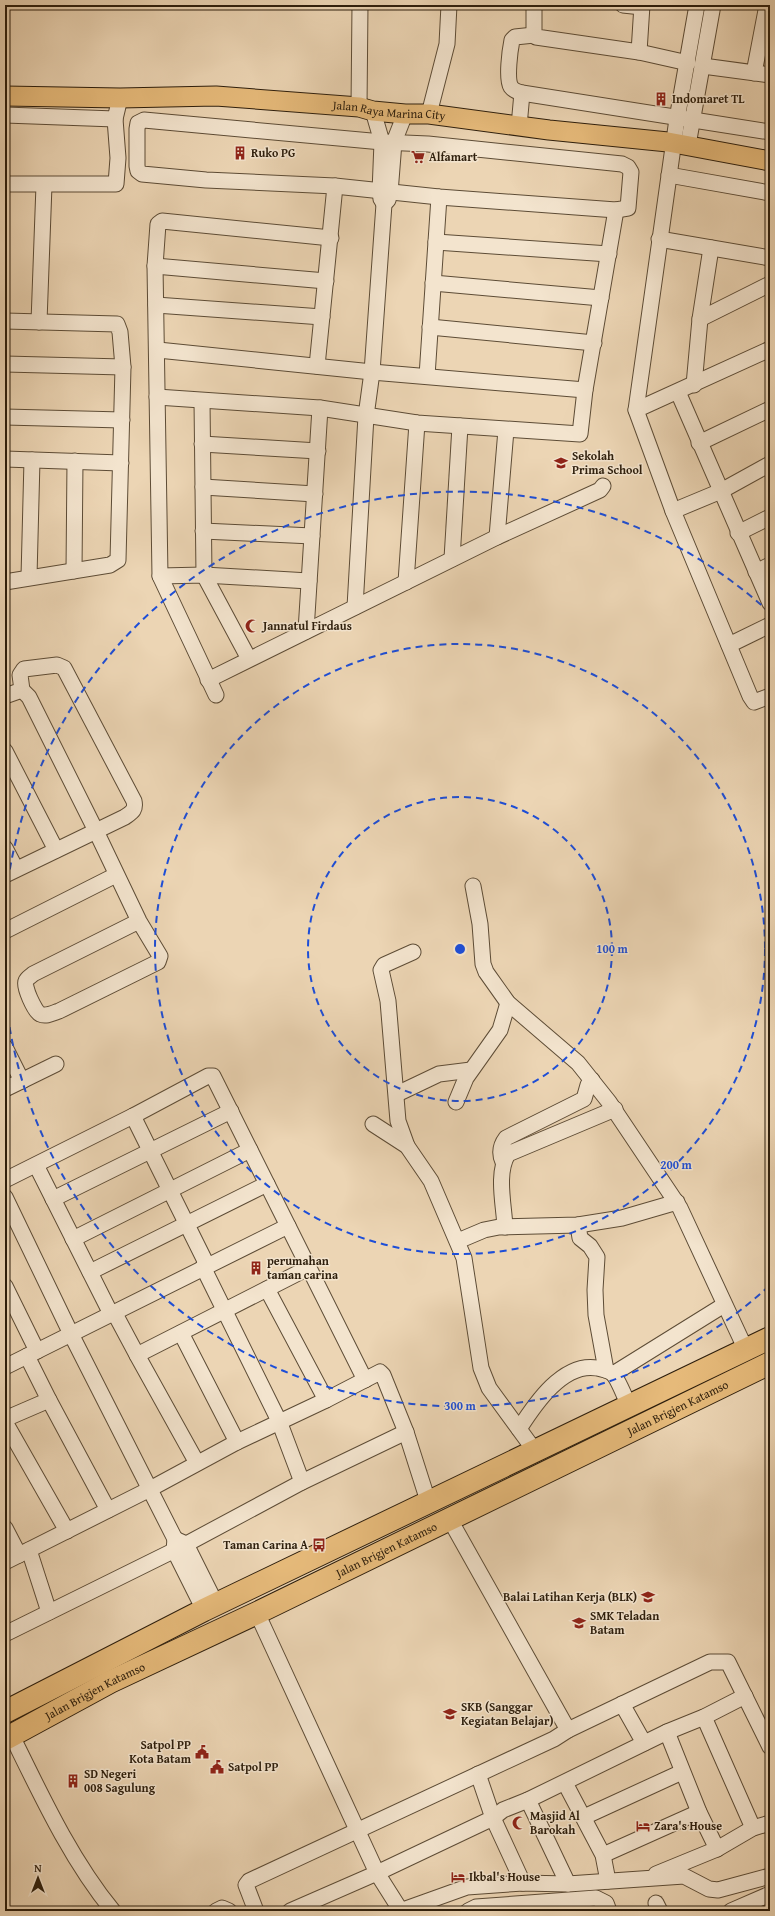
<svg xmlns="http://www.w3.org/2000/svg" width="775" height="1916" viewBox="0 0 775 1916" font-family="'Gentium Book Plus',serif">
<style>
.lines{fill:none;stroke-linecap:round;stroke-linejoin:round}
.minor-casing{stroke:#5d4c36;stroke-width:17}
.major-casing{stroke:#2d1e0c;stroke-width:21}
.highway-casing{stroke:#2d1e0c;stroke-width:24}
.minor{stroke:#f3e4ce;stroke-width:15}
.major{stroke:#e6ba7a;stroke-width:19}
.highway{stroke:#e6ba7a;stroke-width:22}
.ring{fill:none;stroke:#1d4ed8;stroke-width:2;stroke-dasharray:7 5}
.labels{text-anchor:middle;stroke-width:3;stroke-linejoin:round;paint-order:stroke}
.poi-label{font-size:12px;font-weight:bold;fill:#2d1e0c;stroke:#f3e4ce;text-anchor:start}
.street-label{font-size:12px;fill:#2d1e0c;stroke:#f3e4ce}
.centre{fill:#1d4ed8;stroke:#f3e4ce;stroke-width:2}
.ring-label{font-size:12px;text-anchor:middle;font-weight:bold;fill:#1d4ed8;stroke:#f3e4ce;stroke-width:3;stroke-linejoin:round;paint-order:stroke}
</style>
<rect width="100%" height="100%" fill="#ecd5b4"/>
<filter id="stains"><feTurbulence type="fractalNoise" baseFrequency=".005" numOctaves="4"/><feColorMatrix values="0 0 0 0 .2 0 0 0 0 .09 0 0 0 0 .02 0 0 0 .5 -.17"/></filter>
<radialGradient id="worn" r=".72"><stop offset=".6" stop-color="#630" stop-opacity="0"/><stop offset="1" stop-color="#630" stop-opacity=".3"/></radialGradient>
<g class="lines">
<g class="minor-casing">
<g id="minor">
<path d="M534,5v27l2,5 103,15 49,11"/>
<path d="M623,5l19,2"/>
<path d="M534,35l-19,2 -3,3c-2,10 -6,39 -1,47 3,4 7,5 11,6l248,39"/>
<path d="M639,52l3,-47"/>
<path d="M703,66l67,9"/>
<path d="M754,73l13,-68"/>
<path d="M359,107l1,-102"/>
<path d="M373,111l9,31 -2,50 1,7 3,5 4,-4 2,-7 4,-51 11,-28"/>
<path d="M429,114l18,-70 2,-39"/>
<path d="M5,115l110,4 5,-21"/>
<path d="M144,120l238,22 46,2 194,20 6,3 3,5 -3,36 -12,2 -177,-13 -104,-11 -129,-6 -64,-6 -4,-3 -1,-5v-37l1,-6z"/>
<path d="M519,126l3,-33"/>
<path d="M688,145l25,-140"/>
<path d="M669,175l101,18"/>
<path d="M5,184h111l2,-26 -3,-39"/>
<path d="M659,239l111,19"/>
<path d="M436,242l173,12"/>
<path d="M155,266l171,15"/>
<path d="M433,283l168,15"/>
<path d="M156,305l166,12"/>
<path d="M700,319l70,-35"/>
<path d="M5,321l112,3 3,8 3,35 -5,193 -8,5 -105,17"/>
<path d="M39,322l5,-137"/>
<path d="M430,327l164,16"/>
<path d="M770,349l-134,61 37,101 77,185 4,6 16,-6"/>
<path d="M158,350l214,22 213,18"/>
<path d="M5,364l118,3"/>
<path d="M317,366l18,-180"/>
<path d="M427,376l12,-179"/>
<path d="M694,385l6,-66 11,-71"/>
<path d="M678,392l92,211"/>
<path d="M157,397l163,11 97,15 163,11 5,-44 31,-180"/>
<path d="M202,401l2,174 45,84"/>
<path d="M636,410l41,-291 20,-114"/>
<path d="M5,417l117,3"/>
<path d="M699,443l71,-34"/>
<path d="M202,444l116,7"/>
<path d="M5,459l116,4"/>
<path d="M203,487l112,7"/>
<path d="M673,511l48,-20 49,-27"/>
<path d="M203,531l109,5"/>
<path d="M738,533l32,-16"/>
<path d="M497,537l9,-107"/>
<path d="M452,559l8,-133"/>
<path d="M74,571l1,-110"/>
<path d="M756,572l14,-7"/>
<path d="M160,576l44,-1 105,6"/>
<path d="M29,577l3,-117"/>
<path d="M406,582l11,-159"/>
<path d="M355,607l11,-191 6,-44 12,-168"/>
<path d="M306,631l14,-223"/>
<path d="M729,645l41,-20"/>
<path d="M208,680l289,-143 103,-47 3,-4"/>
<path d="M216,695l-56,-119 -5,-310 3,-42 4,-3 169,17"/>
<path d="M5,696l17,-6 7,7 67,134 43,90 21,35 -2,6 -99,49c-6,2 -13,6 -19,3 -5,-2 -17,-28 -14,-33 1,-3 5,-5 7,-7l106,-53"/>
<path d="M5,751l51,99"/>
<path d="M5,848l11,21"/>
<path d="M5,875l120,-58c7,-5 11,-7 9,-16l-70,-133 -7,-3 -33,4 -4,6 2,15"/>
<path d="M473,886l7,38 3,40 3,8 22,31 70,60 31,39 71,106 66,142"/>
<path d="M5,931l111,-56"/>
<path d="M5,1047l17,34"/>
<path d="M5,1089l51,-25"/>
<path d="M397,1094l42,-20 32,-4"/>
<path d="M456,1102l10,-24 34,-48 8,-27"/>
<path d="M133,1116l74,149"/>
<path d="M373,1124l34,22 24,35 33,77 17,110 8,20 46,63"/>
<path d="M407,1146l-9,-25 -10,-120 -7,-31 3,-5 29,-13"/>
<path d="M503,1162c-4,-9 -3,-16 3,-24l78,-39 4,-14 4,-5"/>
<path d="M36,1165l75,149"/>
<path d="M5,1180l128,-64 75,-40h5l152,304"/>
<path d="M5,1197l66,137 104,205"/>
<path d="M53,1199l178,-88"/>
<path d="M578,1225l2,13 10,8 7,11 -2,33 1,25 10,55"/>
<path d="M505,1227c-1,-22 -9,-54 3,-73l107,-45"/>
<path d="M73,1239l177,-89"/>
<path d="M458,1241l26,-11 15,-3 79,-2 44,-7 55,-16"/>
<path d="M203,1267l76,154 23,61"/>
<path d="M90,1272l177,-88"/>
<path d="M5,1286l32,65"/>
<path d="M267,1289l59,111"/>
<path d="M114,1312l23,43 171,-87"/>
<path d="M181,1333l56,109"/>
<path d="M137,1355l60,108"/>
<path d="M5,1367l283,-141"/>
<path d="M613,1374l111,-69"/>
<path d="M49,1400l59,110"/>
<path d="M5,1419l44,-19 -22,-44"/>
<path d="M5,1422l62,109"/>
<path d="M519,1429c16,-25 44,-67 78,-61 5,1 10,2 15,5 6,5 13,25 17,33"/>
<path d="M449,1518l119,212"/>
<path d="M5,1528l14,27"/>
<path d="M29,1550l20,62"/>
<path d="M5,1562l145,-73 87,-47 89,-42 54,-28 3,3 23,57 22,69"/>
<path d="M204,1610l-30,-60 1,-11 11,5 30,60"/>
<path d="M257,1613l120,260 24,38"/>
<path d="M5,1634l174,-86 123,-66 104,-50"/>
<path d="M622,1704l22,39"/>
<path d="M704,1717l49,111"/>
<path d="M667,1732l32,80 18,37"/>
<path d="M12,1736c29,59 59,124 101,175"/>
<path d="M478,1774l15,44 30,65"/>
<path d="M565,1783l38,72 5,26"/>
<path d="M528,1800l40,84"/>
<path d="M584,1817l98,-45"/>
<path d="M603,1855l96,-43"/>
<path d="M656,1874l61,-25 36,-21 17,-5"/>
<path d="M656,1903l4,8"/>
<path d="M216,1911l6,-3 7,3"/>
<path d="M256,1911l-10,-26 3,-4 305,-142 14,-9 142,-68h18l42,85"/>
<path d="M290,1911l87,-38 116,-55 10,-8 25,-10 139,-68 37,-15 41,-21"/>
<path d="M400,1911l67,-24 56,-4 45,1 116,-8 25,13 9,1 52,-14"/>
<path d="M468,1911l8,-4 120,-9 10,5 3,8"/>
<path d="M731,1911l39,-17"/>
</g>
</g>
<g class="major-casing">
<g id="major">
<path id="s1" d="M5,96l115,2 96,-2 143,11 14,4 32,3h24l120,16 119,12 102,19"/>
</g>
</g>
<g class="highway-casing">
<g id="highway">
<path d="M5,1712l199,-102 566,-272"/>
<path id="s2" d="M5,1739l105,-57 147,-69 513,-250"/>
</g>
</g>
<use href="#minor" class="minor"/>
<use href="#major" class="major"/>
<use href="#highway" class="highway"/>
</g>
<g class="ring">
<circle cx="460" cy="949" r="152"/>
<circle cx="460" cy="949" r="305"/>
<path d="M769 1286A457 457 0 0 1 5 993M5 905A457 457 0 0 1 769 612"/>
</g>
<defs>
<g id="building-bare" transform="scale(1.08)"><path d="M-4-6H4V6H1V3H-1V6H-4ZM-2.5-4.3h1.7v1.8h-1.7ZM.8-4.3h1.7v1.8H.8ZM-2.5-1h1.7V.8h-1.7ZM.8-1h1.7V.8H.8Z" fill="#8f2418" stroke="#f3e4ce" stroke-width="2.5" paint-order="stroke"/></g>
<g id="supermarket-bare" transform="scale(1.08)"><path d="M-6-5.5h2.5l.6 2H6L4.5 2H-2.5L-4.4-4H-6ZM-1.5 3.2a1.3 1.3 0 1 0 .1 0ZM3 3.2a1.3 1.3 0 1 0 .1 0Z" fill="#8f2418" stroke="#f3e4ce" stroke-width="2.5" paint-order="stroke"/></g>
<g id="school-bare" transform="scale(1.08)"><path d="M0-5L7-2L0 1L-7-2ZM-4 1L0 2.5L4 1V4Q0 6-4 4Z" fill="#8f2418" stroke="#f3e4ce" stroke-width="2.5" paint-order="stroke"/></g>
<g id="mosque-bare" transform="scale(1.08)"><path d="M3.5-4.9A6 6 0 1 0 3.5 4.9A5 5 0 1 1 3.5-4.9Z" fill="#8f2418" stroke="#f3e4ce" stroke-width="2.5" paint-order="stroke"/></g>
<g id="bus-bare" transform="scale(1.08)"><path d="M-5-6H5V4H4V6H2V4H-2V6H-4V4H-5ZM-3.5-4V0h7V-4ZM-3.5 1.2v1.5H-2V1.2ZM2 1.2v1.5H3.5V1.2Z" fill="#8f2418" stroke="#f3e4ce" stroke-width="2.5" paint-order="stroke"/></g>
<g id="university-bare" transform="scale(1.08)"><path d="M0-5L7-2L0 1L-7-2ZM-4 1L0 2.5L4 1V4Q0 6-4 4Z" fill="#8f2418" stroke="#f3e4ce" stroke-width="2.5" paint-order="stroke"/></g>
<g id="civic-bare" transform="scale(1.08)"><path d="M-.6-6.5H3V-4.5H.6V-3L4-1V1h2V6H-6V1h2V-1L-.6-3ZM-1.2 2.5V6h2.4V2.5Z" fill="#8f2418" stroke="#f3e4ce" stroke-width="2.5" paint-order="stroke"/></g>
<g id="hotel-bare" transform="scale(1.08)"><path d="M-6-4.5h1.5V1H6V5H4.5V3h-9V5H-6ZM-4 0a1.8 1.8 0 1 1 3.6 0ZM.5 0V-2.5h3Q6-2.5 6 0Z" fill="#8f2418" stroke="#f3e4ce" stroke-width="2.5" paint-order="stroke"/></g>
</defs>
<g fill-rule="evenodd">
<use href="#building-bare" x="661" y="99"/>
<use href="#building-bare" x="240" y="153"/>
<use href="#supermarket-bare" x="418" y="157"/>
<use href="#school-bare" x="561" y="463"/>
<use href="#mosque-bare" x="252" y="626"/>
<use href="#building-bare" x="256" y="1268"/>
<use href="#bus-bare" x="319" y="1545"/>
<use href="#university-bare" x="648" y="1597"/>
<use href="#university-bare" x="579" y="1623"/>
<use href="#university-bare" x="450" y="1714"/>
<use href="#civic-bare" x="202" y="1752"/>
<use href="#civic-bare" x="217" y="1767"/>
<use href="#building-bare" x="73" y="1781"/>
<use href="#mosque-bare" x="519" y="1823"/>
<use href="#hotel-bare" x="643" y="1826"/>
<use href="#hotel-bare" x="458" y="1877"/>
</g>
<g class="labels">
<g class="poi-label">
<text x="672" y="103">Indomaret TL</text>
<text x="251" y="157">Ruko PG</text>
<text x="429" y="161">Alfamart</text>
<text x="572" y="460">Sekolah<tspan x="572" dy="14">Prima School</tspan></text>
<text x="263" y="630">Jannatul Firdaus</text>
<text x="267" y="1265">perumahan<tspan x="267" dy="14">taman carina</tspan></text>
<text x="308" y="1549" text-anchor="end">Taman Carina A</text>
<text x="637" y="1601" text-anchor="end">Balai Latihan Kerja (BLK)</text>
<text x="590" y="1620">SMK Teladan<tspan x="590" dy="14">Batam</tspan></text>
<text x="461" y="1711">SKB (Sanggar<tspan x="461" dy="14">Kegiatan Belajar)</tspan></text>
<text x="191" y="1749" text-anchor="end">Satpol PP<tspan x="191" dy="14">Kota Batam</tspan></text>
<text x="228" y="1771">Satpol PP</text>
<text x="84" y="1778">SD Negeri<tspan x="84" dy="14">008 Sagulung</tspan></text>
<text x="530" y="1820">Masjid Al<tspan x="530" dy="14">Barokah</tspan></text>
<text x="654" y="1830">Zara's House</text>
<text x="469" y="1881">Ikbal's House</text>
</g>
<g class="street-label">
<text dy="4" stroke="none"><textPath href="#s1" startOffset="385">Jalan Raya Marina City</textPath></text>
<text dy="4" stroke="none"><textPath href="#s2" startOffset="750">Jalan Brigjen Katamso</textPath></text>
<text dy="4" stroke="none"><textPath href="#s2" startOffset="426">Jalan Brigjen Katamso</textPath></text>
<text dy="4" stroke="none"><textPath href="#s2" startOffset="102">Jalan Brigjen Katamso</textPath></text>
</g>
</g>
<circle cx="460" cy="949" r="6" class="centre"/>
<g class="ring-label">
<text x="612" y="953">100 m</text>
<text x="676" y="1169">200 m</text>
<text x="460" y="1410">300 m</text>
</g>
<rect width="775" height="1916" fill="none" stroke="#ecd5b4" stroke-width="20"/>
<rect x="6" y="6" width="763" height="1904" fill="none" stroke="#2d1e0c" stroke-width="2"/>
<rect x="10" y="10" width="755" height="1896" fill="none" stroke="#2d1e0c"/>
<g transform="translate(38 1878)" stroke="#f3e4ce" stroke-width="3" paint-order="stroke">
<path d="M0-3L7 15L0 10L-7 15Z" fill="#2d1e0c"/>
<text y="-6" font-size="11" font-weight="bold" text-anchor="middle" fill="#2d1e0c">N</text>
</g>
<rect width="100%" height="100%" filter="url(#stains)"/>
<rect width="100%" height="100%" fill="url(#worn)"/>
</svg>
